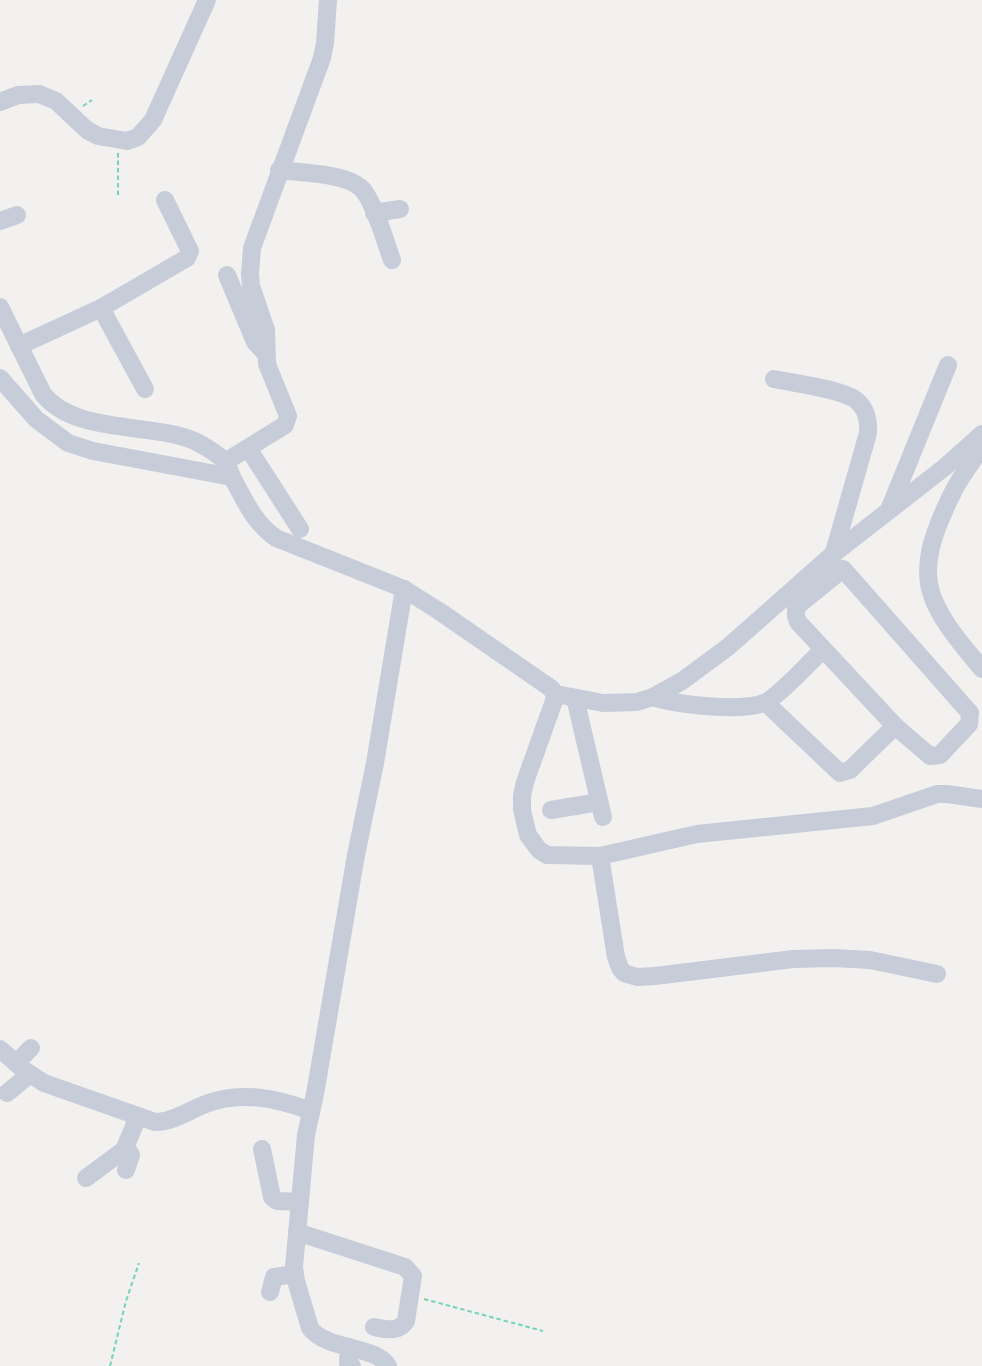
<svg xmlns="http://www.w3.org/2000/svg" width="982" height="1366" viewBox="0 0 982 1366" font-family="'Open Sans',sans-serif">
<style>
.lines{fill:none;stroke-linecap:round;stroke-linejoin:round}
.path{stroke:#73d2b9;stroke-width:2;stroke-dasharray:4.5 3;stroke-linecap:butt}
.minor{stroke:#c6ccd8;stroke-width:18}
</style>
<rect width="100%" height="100%" fill="#f3f1f0"/>
<g class="lines">
<g class="path">
<path d="M83,106l9,-6"/>
<path d="M118,153v43"/>
<path d="M424,1299l119,32"/>
<path d="M110,1366l16,-65 13,-38"/>
</g>
<g class="minor">
<path d="M0,102l18,-7 21,-1 17,7 31,29 11,6 29,5 11,-4 15,-17 54,-120"/>
<path d="M279,170c22,3 64,3 81,17 13,10 26,57 32,73"/>
<path d="M374,213l26,-4"/>
<path d="M0,221l17,-6"/>
<path d="M227,275l28,67 10,11"/>
<path d="M0,307l43,87c33,41 107,28 152,47 9,5 24,13 30,21 3,5 6,12 8,17 12,22 22,45 43,59l128,51 35,22 113,78 3,9 -30,84 -3,14v14l6,25 11,15 8,5 53,1 97,-22 176,-18 64,-22h10l35,5"/>
<path d="M101,308l44,81"/>
<path d="M19,346l82,-38 86,-50 3,-7 -2,-4 -23,-47"/>
<path d="M0,378l36,41 32,24 25,8 139,26"/>
<path d="M774,379c19,4 68,10 82,21 10,8 13,21 12,33l-35,123"/>
<path d="M982,443c-7,18 -22,33 -30,51 -42,85 -27,107 30,175"/>
<path d="M248,448l52,81"/>
<path d="M225,462l60,-37 3,-9 -21,-52 -1,-34 -15,-44 -1,-12 2,-26 70,-190 3,-15 3,-43"/>
<path d="M889,510l59,-145"/>
<path d="M843,569l127,144 -1,11 -29,31 -10,1 -35,-30 -97,-104 -2,-6v-9z"/>
<path d="M556,694l47,9 34,-1 16,-5 29,-16 46,-34 104,-92 113,-88 37,-33"/>
<path d="M653,697c20,8 97,16 115,4 20,-14 37,-35 55,-51"/>
<path d="M575,698l28,119"/>
<path d="M766,703l74,70 10,-3 45,-44"/>
<path d="M551,810l48,-8"/>
<path d="M600,856l16,101 4,11 4,5 13,4 18,-1 138,-17 40,-1 37,2 67,14"/>
<path d="M0,1049l24,21 20,13 111,39c15,1 34,-11 48,-17 36,-15 73,-7 108,6"/>
<path d="M16,1063l15,-15"/>
<path d="M7,1093l23,-19"/>
<path d="M262,1149l10,48 5,4 23,1"/>
<path d="M126,1170l5,-15 -5,-8"/>
<path d="M86,1178l38,-28 14,-33"/>
<path d="M297,1232l108,35 8,9 -7,45c-7,12 -21,8 -32,6"/>
<path d="M270,1292l4,-15 21,-3"/>
<path d="M349,1347l-1,16 4,3"/>
<path d="M388,1366c-12,-21 -61,-15 -78,-38l-14,-47 -2,-14 12,-132 9,-41 41,-239 19,-92 29,-174"/>
</g>
</g>
</svg>
